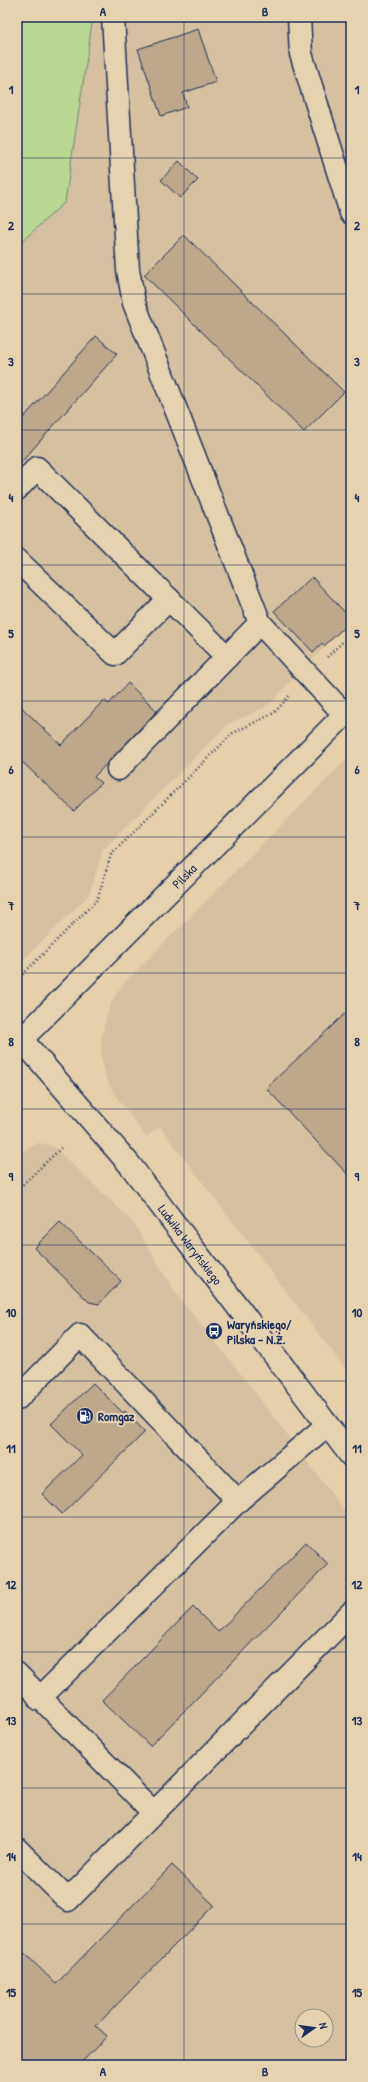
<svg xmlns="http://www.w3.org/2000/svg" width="368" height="2082" viewBox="0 0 368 2082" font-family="'Patrick Hand',sans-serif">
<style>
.built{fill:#d5c1a1;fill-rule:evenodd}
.green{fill:#bad891;stroke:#6a8478}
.building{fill:#bda88d;stroke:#1b2f5e}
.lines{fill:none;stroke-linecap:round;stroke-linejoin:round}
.minor-casing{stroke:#1b2f5e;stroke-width:25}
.path{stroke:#1b2f5e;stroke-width:2.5;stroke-dasharray:1 3;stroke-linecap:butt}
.minor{stroke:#e5d2b0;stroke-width:22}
.grid{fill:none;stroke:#1b2f5e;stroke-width:1;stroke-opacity:0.55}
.labels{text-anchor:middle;stroke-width:4;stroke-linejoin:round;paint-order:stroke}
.street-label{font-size:13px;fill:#1b2f5e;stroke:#e5d2b0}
.poi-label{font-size:13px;font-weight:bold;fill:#1b2f5e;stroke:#e5d2b0;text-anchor:start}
.neatline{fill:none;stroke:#1b2f5e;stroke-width:1.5}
.grid-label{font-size:13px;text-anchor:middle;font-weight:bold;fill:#1b2f5e}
</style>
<rect width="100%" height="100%" fill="#e5d0ab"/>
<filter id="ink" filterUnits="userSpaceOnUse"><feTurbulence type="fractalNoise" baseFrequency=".025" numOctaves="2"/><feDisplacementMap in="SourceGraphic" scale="8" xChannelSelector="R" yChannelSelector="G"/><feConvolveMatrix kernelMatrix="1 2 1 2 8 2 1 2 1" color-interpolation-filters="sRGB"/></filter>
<g filter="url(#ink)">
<g class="built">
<path d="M93,17h258v604l-50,49 -32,35 -42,20 -124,125 -14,45 -72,71v-720l48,-44z"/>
<path d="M351,755v621l-191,-249 -14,10 -31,-42 -10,-19 -4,-21 1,-19 4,-19 7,-18 10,-15z"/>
<path d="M39,1143l10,2 5,2 79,75 42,70 65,81 111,146v546h-334v-911zM302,2016h24v24h-24z"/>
</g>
<path class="green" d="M17,17h76l-28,185 -48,44z"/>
<g class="building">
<path d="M198,29l18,53 -33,11 4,14 -26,9 -23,-67z"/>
<path d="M179,161l19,19 -18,18 -19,-18z"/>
<path d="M184,235l160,157 -40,40 -160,-157z"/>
<path d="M96,336l21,18 -100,113v-42z"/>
<path d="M312,577l39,42v2l-27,25 -2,-3 -9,9 -39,-41z"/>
<path d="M128,683l29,28 -63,66 7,6 -27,28 -57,-54v-54l44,42 43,-45 5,4z"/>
<path d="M351,1008v170l-85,-90z"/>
<path d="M60,1222l61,59 -22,23 -10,-2 -55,-54z"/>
<path d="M93,1383l30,30 2,-2 20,21 -83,82 -20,-20 40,-39 -31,-31z"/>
<path d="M306,1542l22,22 -178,182 -48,-46 91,-93 25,25z"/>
<path d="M172,1865l42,40 -118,121 11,10 -28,29h-62v-119l39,38z"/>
</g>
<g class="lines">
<g class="minor-casing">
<g id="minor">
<path d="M113,17l15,253 6,33 126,320 85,92"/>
<path d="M299,17l2,37 50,159"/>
<path d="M17,489l20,-21 190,189"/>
<path d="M17,560l98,94 54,-55"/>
<path d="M118,769l142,-146"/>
<path id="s1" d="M22,1040l108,125 221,291"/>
<path id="s2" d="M17,1044l334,-336"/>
<path d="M17,1399l63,-64 158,166"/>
<path d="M17,1674l136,138"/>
<path d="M39,1699l199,-198 89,-76"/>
<path d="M17,1849l51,51 283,-287"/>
</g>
</g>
<g class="path">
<path d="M327,657l24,-23"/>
<path d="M17,980l80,-80 14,-45 122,-122 41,-20 16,-18"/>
<path d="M17,1190l44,-42"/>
</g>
<use href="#minor" class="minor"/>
</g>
</g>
<path class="grid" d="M184,17v2048M17,158h334M17,294h334M17,430h334M17,565h334M17,701h334M17,837h334M17,973h334M17,1109h334M17,1245h334M17,1381h334M17,1517h334M17,1652h334M17,1788h334M17,1924h334"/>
<defs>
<g id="bus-disc" transform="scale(0.9)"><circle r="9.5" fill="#1b2f5e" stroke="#e5d2b0"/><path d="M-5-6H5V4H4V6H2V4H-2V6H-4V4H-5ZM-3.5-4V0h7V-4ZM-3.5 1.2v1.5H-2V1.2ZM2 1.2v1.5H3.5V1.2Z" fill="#fff"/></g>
<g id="fuel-disc" transform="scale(0.9)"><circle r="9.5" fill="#1b2f5e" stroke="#e5d2b0"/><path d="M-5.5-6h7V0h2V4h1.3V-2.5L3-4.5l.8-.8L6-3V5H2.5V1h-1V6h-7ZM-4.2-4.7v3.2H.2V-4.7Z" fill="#fff"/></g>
</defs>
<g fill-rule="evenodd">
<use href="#bus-disc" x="214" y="1331"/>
<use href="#fuel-disc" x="85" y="1416"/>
</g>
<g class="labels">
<g class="street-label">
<text dy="5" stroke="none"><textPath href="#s2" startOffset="237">Pilska</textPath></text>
<text dy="5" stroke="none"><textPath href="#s1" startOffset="265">Ludwika Waryńskiego</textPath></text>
</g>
<g class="poi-label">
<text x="227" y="1329">Waryńskiego/<tspan x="227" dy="15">Pilska - N.Ż.</tspan></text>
<text x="98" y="1421">Romgaz</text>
</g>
</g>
<rect width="368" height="2082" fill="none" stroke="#e5d2b0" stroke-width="44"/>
<g transform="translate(314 2028) rotate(76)"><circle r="19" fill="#e5d2b0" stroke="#94918f"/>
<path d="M0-3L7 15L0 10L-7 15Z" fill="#1b2f5e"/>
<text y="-6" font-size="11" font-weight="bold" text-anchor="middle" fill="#1b2f5e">N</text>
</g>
<rect x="22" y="22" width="324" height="2038" class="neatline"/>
<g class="grid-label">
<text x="103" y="16">A</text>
<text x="265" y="16">B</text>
<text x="11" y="94">1</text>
<text x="357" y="94">1</text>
<text x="11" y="230">2</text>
<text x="357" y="230">2</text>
<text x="11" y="366">3</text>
<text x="357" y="366">3</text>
<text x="11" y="502">4</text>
<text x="357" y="502">4</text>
<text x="11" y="638">5</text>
<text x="357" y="638">5</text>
<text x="11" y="774">6</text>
<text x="357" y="774">6</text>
<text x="11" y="910">7</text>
<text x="357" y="910">7</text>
<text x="11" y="1046">8</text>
<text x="357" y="1046">8</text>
<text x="11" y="1181">9</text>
<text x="357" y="1181">9</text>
<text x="11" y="1317">10</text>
<text x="357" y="1317">10</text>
<text x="11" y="1453">11</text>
<text x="357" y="1453">11</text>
<text x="11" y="1589">12</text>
<text x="357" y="1589">12</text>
<text x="11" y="1725">13</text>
<text x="357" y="1725">13</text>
<text x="11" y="1861">14</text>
<text x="357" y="1861">14</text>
<text x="11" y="1997">15</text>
<text x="357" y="1997">15</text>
<text x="103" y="2076">A</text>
<text x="265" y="2076">B</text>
</g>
</svg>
